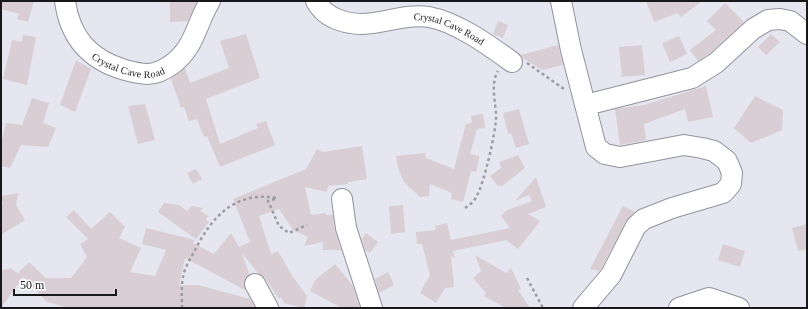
<svg xmlns="http://www.w3.org/2000/svg" width="808" height="309" viewBox="0 0 808 309" font-family="Georgia,serif">
<style>
.building{fill:#d8ced3}
.lines{fill:none;stroke-linecap:round;stroke-linejoin:round}
.minor-casing{stroke:#92939d;stroke-width:22}
.path{stroke:#9b9ca3;stroke-width:2.5;stroke-dasharray:3 3;stroke-linecap:butt}
.minor{stroke:#fff;stroke-width:20}
.labels{text-anchor:middle;stroke-width:3.5;stroke-linejoin:round;paint-order:stroke}
.street-label{font-size:10px;fill:#18181b;stroke:#fff}
</style>
<rect width="100%" height="100%" fill="#e5e6f0"/>
<g class="building">
<path d="M1,1h33l-6,21 -11,-3 2,-5 -18,-5z"/>
<path d="M170,1h27l-9,20 -18,1z"/>
<path d="M646,1h56l-21,16 -3,-4 -24,9z"/>
<path d="M725,3l19,19 -35,32 -11,7 -8,-11 26,-20 -9,-9z"/>
<path d="M498,21l10,4 -5,13 -10,-4z"/>
<path d="M246,34l14,44 -54,21 14,45 38,-16 -2,-4 10,-3 9,24 -55,22 -13,-31 -3,1 -7,-18 -8,2 -5,-14 -3,1 -10,-29 14,-11 5,15 39,-15 -9,-27z"/>
<path d="M771,34l9,8 -14,13 -8,-8z"/>
<path d="M23,35l13,2 -9,48 -24,-6 9,-39 10,2z"/>
<path d="M679,36l8,18 -17,8 -8,-19z"/>
<path d="M558,45l5,20 -21,5 -19,-12 -2,-3z"/>
<path d="M642,45l3,30 -23,2 -3,-30z"/>
<path d="M76,60l15,9 -16,43 -15,-7z"/>
<path d="M706,86l7,31 -25,5 -3,-13 -41,15 2,16 -26,5 -5,-36 29,-4z"/>
<path d="M755,96l28,14 -1,20 -31,13 -17,-15z"/>
<path d="M32,98l17,5 -6,20 13,5 -8,19 -27,-2 -11,23 -9,-2v-22l5,-21 16,2z"/>
<path d="M145,104l10,36 -17,4 -10,-38z"/>
<path d="M519,109l10,35 -13,4 -5,-15 -3,1 -5,-21z"/>
<path d="M483,114l2,14 -8,1 -7,25 9,2v4l-3,12 -5,-1 -8,31 -12,-3 1,-6 -22,-9 -1,12 -9,1 -16,-15 -6,-14 -2,-12 29,-3 1,5 28,11 12,-45 6,-1 -1,-7z"/>
<path d="M362,146l5,33 -19,3v2l-20,2 -1,6 -22,-5 6,28 15,-2v2h7l2,16 6,19h-18v-8l-19,4 4,-9 -15,-7 -14,-21 -20,7 12,38 7,-3 13,23 16,22 -3,12 -20,-5 -3,-6 -2,2 -14,-21 -7,-5 -16,-20 7,21 -5,9 1,7 -60,-32 -6,27h19l52,14 5,9h-187l-21,-6 -24,-25 -22,31v-37l9,-3 13,9 -5,-4 11,-11 17,16h25l16,-21 -7,-13 8,-5 -22,-22 8,-7 17,19 19,-17 15,15 -6,11 22,10 -11,24 25,4 11,-26 -24,-6 4,-16 49,12 -2,3 21,11 17,-21 8,14 11,-5 -17,-43 73,-30 11,-20 6,3z"/>
<path d="M518,155l7,13 -23,18h-4l-8,-10 11,-8 -2,-6z"/>
<path d="M196,169l6,10 -9,5 -6,-11z"/>
<path d="M536,177l10,30 -18,7 12,7 -22,28 -12,-9 -53,11 2,8 -4,-4 3,32 -9,1 -9,15 -16,-10 10,-18 -8,-31h-5l-1,-12 20,-2 -1,-4 12,-3 4,17 59,-12 -9,-12 6,-6 25,-9 -3,-6 -14,6z"/>
<path d="M18,193l-2,12 9,15 -24,15v-30l2,-1 -2,-8z"/>
<path d="M164,203l15,2 8,6 5,-5 11,2 -3,3 8,5 -2,4 3,2 -13,17 -38,-27z"/>
<path d="M403,205l2,27 -14,2 -2,-28z"/>
<path d="M623,206l12,6 -9,9 -25,48 -2,2 -9,-2z"/>
<path d="M807,224v25l-9,2 -6,-23z"/>
<path d="M366,233l12,9 -8,11 -5,-3 -3,-11z"/>
<path d="M723,244l22,7 -5,16 -22,-7z"/>
<path d="M475,255l31,18 5,-5 10,21 -3,1 12,18h-24l-22,-12 2,-3 -13,-15 8,-7z"/>
<path d="M335,264l18,22 7,22h-18l-32,-17 5,-11z"/>
<path d="M388,272l6,13 -15,8 -4,-14z"/>
</g>
<g class="lines">
<g class="minor-casing">
<g id="minor">
<path id="s1" d="M65,1c5,37 25,59 60,69 19,5 29,7 46,-5 24,-17 25,-41 39,-64"/>
<path id="s2" d="M316,1c6,10 12,15 23,19 33,12 59,-8 90,-3 28,5 61,29 83,45"/>
<path d="M561,1l10,49 25,97 9,7 15,3 64,-12 18,3 12,3 13,10 5,12 -1,11 -8,9 -51,15 -28,11 -8,7 -25,49 -28,33"/>
<path d="M586,105l106,-27 24,-15 37,-34 15,-9 12,-1 10,2 17,13"/>
<path d="M342,199l4,29 26,80"/>
<path d="M255,284l13,24"/>
<path d="M679,308l30,-10 30,10"/>
</g>
</g>
<g class="path">
<path d="M527,63l37,26"/>
<path d="M275,199l-7,2 11,25 10,7 18,-8"/>
<path d="M465,208c4,-3 9,-6 11,-11 8,-12 20,-66 20,-80 0,-14 -6,-34 2,-46"/>
<path d="M527,278l16,30"/>
<path d="M182,308c0,-10 -1,-21 1,-31 1,-8 7,-18 11,-25 18,-36 41,-61 83,-54"/>
</g>
<use href="#minor" class="minor"/>
</g>
<g class="labels">
<g class="street-label">
<text dy="4" stroke="none"><textPath href="#s2" startOffset="144">Crystal Cave Road</textPath></text>
<text dy="4" stroke="none"><textPath href="#s1" startOffset="100">Crystal Cave Road</textPath></text>
</g>
</g>
<rect width="808" height="309" fill="none" stroke="#18181b" stroke-width="4"/>
<path d="M14 289v6h102v-6" fill="none" stroke="#18181b" stroke-width="2"/>
<text x="20" y="289" font-size="12" fill="#18181b" stroke="#ffffff" stroke-width="3" paint-order="stroke">50 m</text>
</svg>
